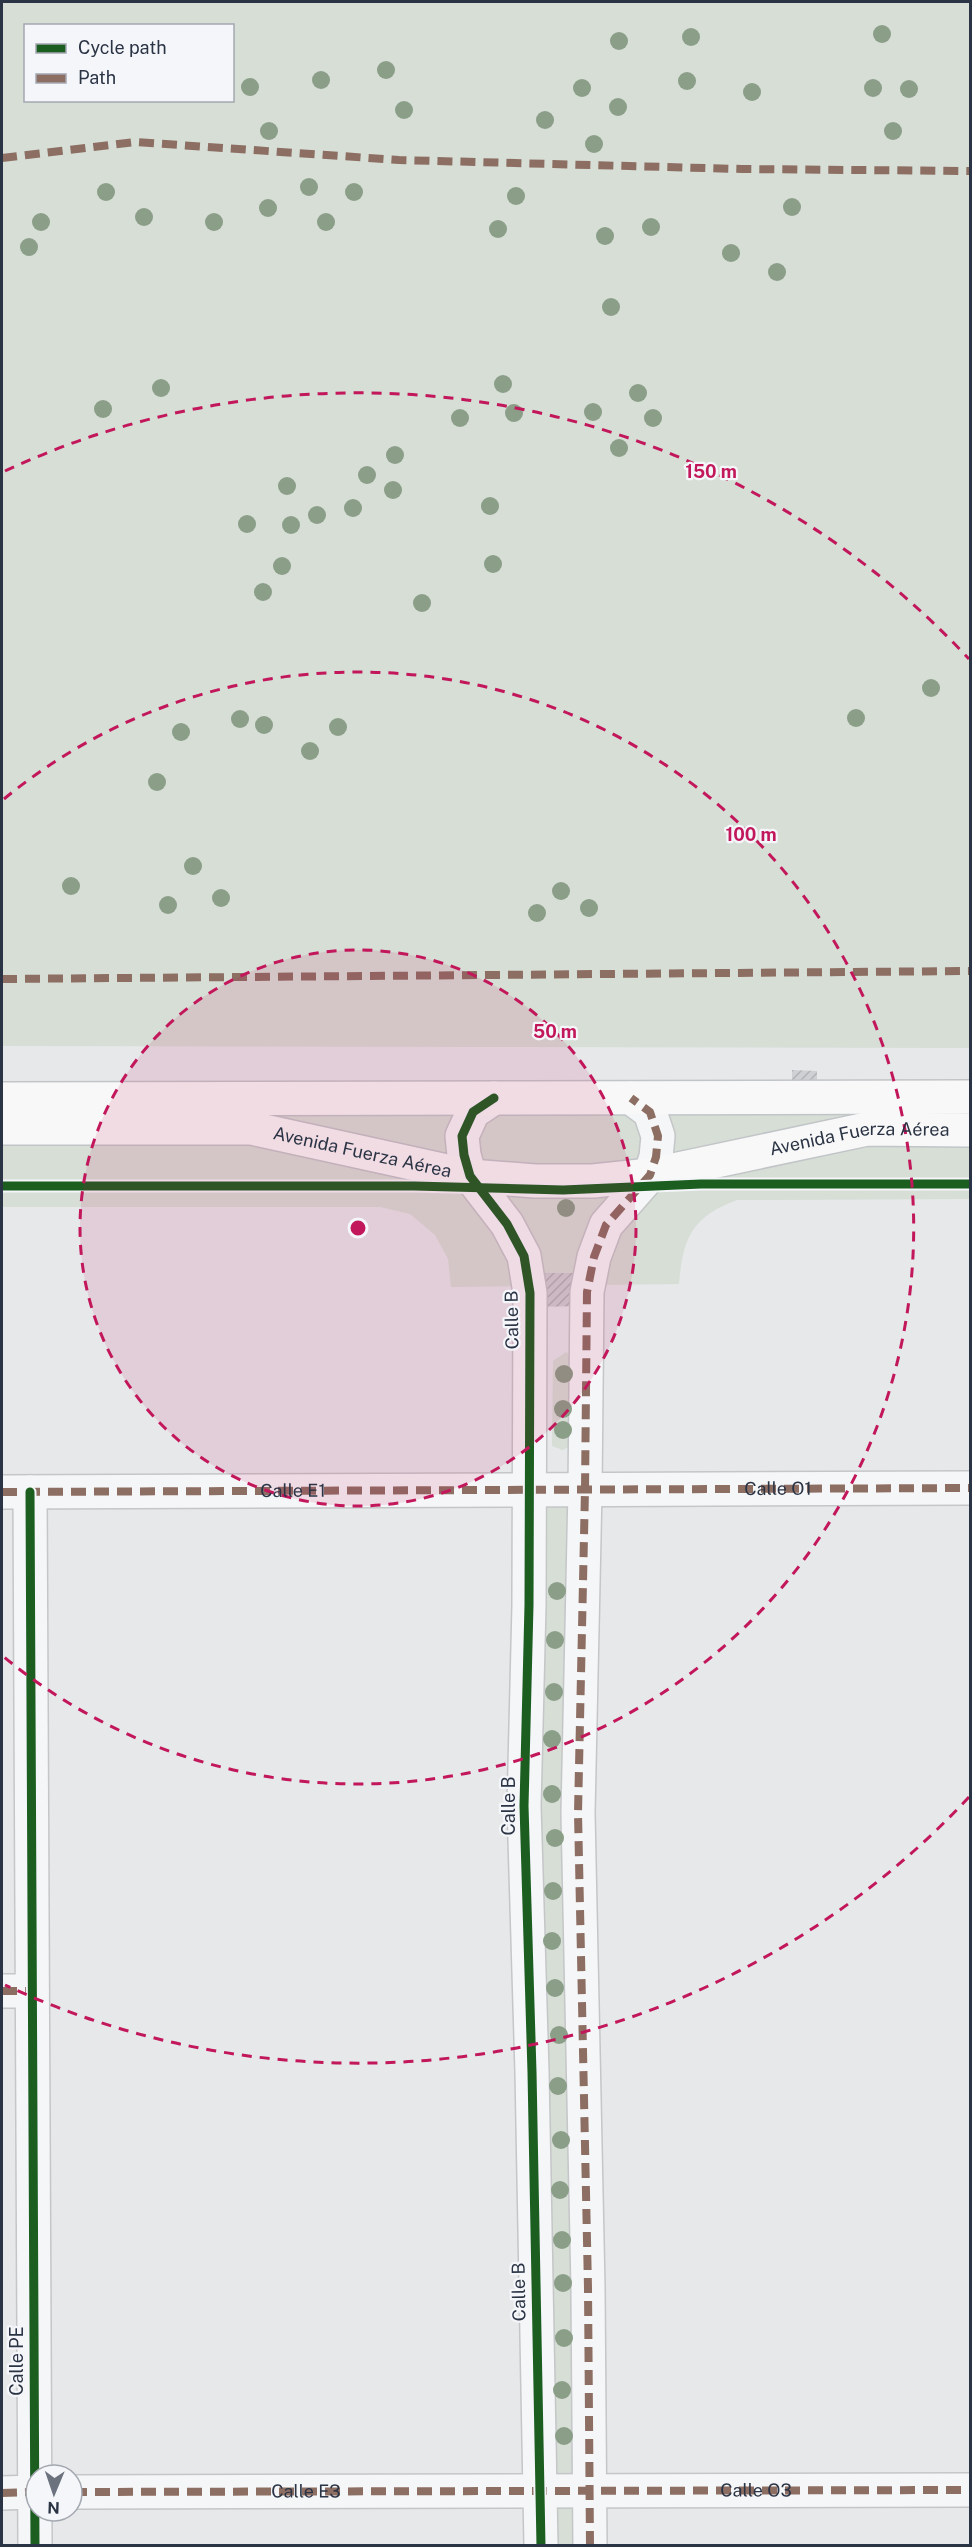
<svg xmlns="http://www.w3.org/2000/svg" width="972" height="2547" viewBox="0 0 972 2547" font-family="'Public Sans',sans-serif">
<style>
.grass{fill:#d6ded6;fill-rule:evenodd}
.building{fill:url(#building-hatch)}
.lines{fill:none;stroke-linecap:round;stroke-linejoin:round}
.street-casing{stroke:#c4c6c8;stroke-width:36}
.primary-casing{stroke:#c2c5c8;stroke-width:36}
.street{stroke:#f5f6f7;stroke-width:33}
.primary{stroke:#f8f8f8;stroke-width:33}
.quiet{stroke:#8d6e63;stroke-width:8;stroke-dasharray:15 8;stroke-linecap:butt}
.cycleway-casing{stroke:#f4f6f9;stroke-width:13}
.cycleway{stroke:#1b5e20;stroke-width:9}
.tree{fill:#8a9e88}
.ring{fill:none;stroke:#c2185b;stroke-width:3;stroke-dasharray:10 8}
.labels{text-anchor:middle;stroke-width:4.5;stroke-linejoin:round;paint-order:stroke}
.street-label{font-size:18px;fill:#2b3445;stroke:#f4f6f9}
.centre{fill:#c2185b;stroke:#f4f6f9;stroke-width:3}
.ring-label{font-size:18px;text-anchor:middle;font-weight:bold;fill:#c2185b;stroke:#f4f6f9;stroke-width:4.5;stroke-linejoin:round;paint-order:stroke}
</style>
<defs>
<pattern id="building-hatch" width="6" height="6" patternUnits="userSpaceOnUse" patternTransform="scale(1.5)"><rect width="6" height="6" fill="#ced0d3"/><path d="M-1 1l2-2M0 6l6-6M5 7l2-2" fill="none" stroke="#b1b3b6"/></pattern>
</defs>
<rect width="100%" height="100%" fill="#e6e8ea"/>
<g class="grass">
<path d="M2,2h968v1046l-968,-2zM26,26h206v74h-206z"/>
<path d="M970,1097v102l-233,1c-45,17 -54,37 -58,84l-78,1 -1,-12h-81v13l-68,1 -3,-28 -13,-24 -25,-21 -30,-7h-378v-108z"/>
<path d="M566,1352l10,9 -2,83 -11,6 -11,-4 1,-85z"/>
<path d="M529,1490h56l5,1055h-49z"/>
</g>
<g class="building">
<path d="M792,1070l25,1v13l-25,-1z"/>
<path d="M519,1273h82v33l-82,1z"/>
</g>
<g class="lines">
<g class="street-casing">
<g id="street">
<path d="M494,1098l-21,14 -11,24 2,19 6,21 37,48 17,32 6,37 -1,312 -5,201 8,266 9,474"/>
<path d="M2,1492l968,-4"/>
<path d="M30,1492l5,1054"/>
<path d="M2,1991h30"/>
<path d="M72,2492l898,-2"/>
<path d="M2,2493l34,-1"/>
<path d="M590,2546l-2,-258 -10,-475 7,-323 2,-198 7,-35 12,-32 44,-50 6,-18 2,-21 -8,-24 -19,-14"/>
</g>
</g>
<g class="primary-casing">
<g id="primary">
<path d="M2,1099l968,-2"/>
<path id="s1" d="M2,1128h249l219,48 65,5h58l57,-6 217,-46 103,1"/>
</g>
</g>
<use href="#street" class="street"/>
<use href="#primary" class="primary"/>
<g class="quiet">
<path d="M2,158l133,-16 264,18 343,9 228,2"/>
<path d="M2,979l968,-8"/>
<path id="s2" d="M2,1492l968,-4"/>
<path d="M2,1991h30"/>
<path id="s3" d="M72,2492l898,-2"/>
<path d="M2,2493l34,-1"/>
<path d="M590,2546l-2,-258 -10,-475 7,-323 2,-198 7,-35 12,-32 44,-50 6,-18 2,-21 -8,-24 -19,-14"/>
</g>
<g class="cycleway-casing">
<g id="cycleway">
<path d="M494,1098l-21,14 -11,24 2,19 6,21 37,48 17,32 6,37 -1,312 -5,201 8,266 9,474"/>
<path d="M2,1186h412l149,4 138,-6h269"/>
<path d="M30,1492l5,1054"/>
</g>
</g>
<use href="#cycleway" class="cycleway"/>
</g>
<g class="tree">
<circle cx="882" cy="34" r="9"/>
<circle cx="691" cy="37" r="9"/>
<circle cx="619" cy="41" r="9"/>
<circle cx="386" cy="70" r="9"/>
<circle cx="321" cy="80" r="9"/>
<circle cx="687" cy="81" r="9"/>
<circle cx="250" cy="87" r="9"/>
<circle cx="582" cy="88" r="9"/>
<circle cx="873" cy="88" r="9"/>
<circle cx="909" cy="89" r="9"/>
<circle cx="752" cy="92" r="9"/>
<circle cx="618" cy="107" r="9"/>
<circle cx="404" cy="110" r="9"/>
<circle cx="545" cy="120" r="9"/>
<circle cx="269" cy="131" r="9"/>
<circle cx="893" cy="131" r="9"/>
<circle cx="594" cy="144" r="9"/>
<circle cx="309" cy="187" r="9"/>
<circle cx="106" cy="192" r="9"/>
<circle cx="354" cy="192" r="9"/>
<circle cx="516" cy="196" r="9"/>
<circle cx="792" cy="207" r="9"/>
<circle cx="268" cy="208" r="9"/>
<circle cx="144" cy="217" r="9"/>
<circle cx="41" cy="222" r="9"/>
<circle cx="214" cy="222" r="9"/>
<circle cx="326" cy="222" r="9"/>
<circle cx="651" cy="227" r="9"/>
<circle cx="498" cy="229" r="9"/>
<circle cx="605" cy="236" r="9"/>
<circle cx="29" cy="247" r="9"/>
<circle cx="731" cy="253" r="9"/>
<circle cx="777" cy="272" r="9"/>
<circle cx="611" cy="307" r="9"/>
<circle cx="503" cy="384" r="9"/>
<circle cx="161" cy="388" r="9"/>
<circle cx="638" cy="393" r="9"/>
<circle cx="103" cy="409" r="9"/>
<circle cx="593" cy="412" r="9"/>
<circle cx="514" cy="413" r="9"/>
<circle cx="460" cy="418" r="9"/>
<circle cx="653" cy="418" r="9"/>
<circle cx="619" cy="448" r="9"/>
<circle cx="395" cy="455" r="9"/>
<circle cx="367" cy="475" r="9"/>
<circle cx="287" cy="486" r="9"/>
<circle cx="393" cy="490" r="9"/>
<circle cx="490" cy="506" r="9"/>
<circle cx="353" cy="508" r="9"/>
<circle cx="317" cy="515" r="9"/>
<circle cx="247" cy="524" r="9"/>
<circle cx="291" cy="525" r="9"/>
<circle cx="493" cy="564" r="9"/>
<circle cx="282" cy="566" r="9"/>
<circle cx="263" cy="592" r="9"/>
<circle cx="422" cy="603" r="9"/>
<circle cx="931" cy="688" r="9"/>
<circle cx="856" cy="718" r="9"/>
<circle cx="240" cy="719" r="9"/>
<circle cx="264" cy="725" r="9"/>
<circle cx="338" cy="727" r="9"/>
<circle cx="181" cy="732" r="9"/>
<circle cx="310" cy="751" r="9"/>
<circle cx="157" cy="782" r="9"/>
<circle cx="193" cy="866" r="9"/>
<circle cx="71" cy="886" r="9"/>
<circle cx="561" cy="891" r="9"/>
<circle cx="221" cy="898" r="9"/>
<circle cx="168" cy="905" r="9"/>
<circle cx="589" cy="908" r="9"/>
<circle cx="537" cy="913" r="9"/>
<circle cx="566" cy="1208" r="9"/>
<circle cx="564" cy="1374" r="9"/>
<circle cx="563" cy="1409" r="9"/>
<circle cx="563" cy="1430" r="9"/>
<circle cx="557" cy="1591" r="9"/>
<circle cx="555" cy="1640" r="9"/>
<circle cx="554" cy="1692" r="9"/>
<circle cx="552" cy="1739" r="9"/>
<circle cx="552" cy="1794" r="9"/>
<circle cx="555" cy="1838" r="9"/>
<circle cx="553" cy="1891" r="9"/>
<circle cx="552" cy="1941" r="9"/>
<circle cx="555" cy="1988" r="9"/>
<circle cx="559" cy="2035" r="9"/>
<circle cx="558" cy="2086" r="9"/>
<circle cx="561" cy="2140" r="9"/>
<circle cx="560" cy="2190" r="9"/>
<circle cx="562" cy="2240" r="9"/>
<circle cx="563" cy="2283" r="9"/>
<circle cx="564" cy="2338" r="9"/>
<circle cx="562" cy="2390" r="9"/>
<circle cx="564" cy="2436" r="9"/>
</g>
<circle cx="358" cy="1228" r="278" fill="#c2185b" fill-opacity=".12"/>
<g class="ring">
<circle cx="358" cy="1228" r="278"/>
<path d="M4 799A556 556 0 1 1 4 1657"/>
<path d="M969 1797A835 835 0 0 1 5 1985M5 471A835 835 0 0 1 969 659"/>
</g>
<g class="labels">
<g class="street-label">
<text dy="6" stroke="none"><textPath href="#s1" startOffset="867">Avenida Fuerza Aérea</textPath></text>
<text dy="6" stroke="none"><textPath href="#s1" startOffset="363">Avenida Fuerza Aérea</textPath></text>
<text transform="translate(512 1320) rotate(-91)" y="6">Calle B</text>
<text dy="6" stroke="none"><textPath href="#s2" startOffset="776">Calle O1</textPath></text>
<text dy="6" stroke="none"><textPath href="#s2" startOffset="291">Calle E1</textPath></text>
<text transform="translate(509 1806) rotate(-90)" y="6">Calle B</text>
<text transform="translate(519 2292) rotate(-91)" y="6">Calle B</text>
<text transform="translate(17 2361) rotate(-90)" y="6">Calle PE</text>
<text dy="6" stroke="none"><textPath href="#s3" startOffset="684">Calle O3</textPath></text>
<text dy="6" stroke="none"><textPath href="#s3" startOffset="234">Calle E3</textPath></text>
</g>
</g>
<circle cx="358" cy="1228" r="9" class="centre"/>
<g class="ring-label">
<text x="711" y="478">150 m</text>
<text x="751" y="841">100 m</text>
<text x="555" y="1038">50 m</text>
</g>
<rect width="972" height="2547" fill="none" stroke="#2b3445" stroke-width="6"/>
<rect x="24" y="24" width="210" height="78" fill="#f4f6f9" stroke="#a4a8b1" stroke-width="1.5"/>
<rect x="36" y="44" width="30" height="9" fill="#1b5e20" stroke="#a4a8b1" stroke-width="1.5"/>
<text x="78" y="54" font-size="18" fill="#2b3445">Cycle path</text>
<rect x="36" y="74" width="30" height="9" fill="#8d6e63" stroke="#a4a8b1" stroke-width="1.5"/>
<text x="78" y="84" font-size="18" fill="#2b3445">Path</text>
<g transform="translate(54 2493) rotate(182)"><circle r="28" fill="#f4f6f9" stroke="#a4a8b1" stroke-width="1.5"/>
<path d="M0-4.5L10 22L0 15L-10 22Z" fill="#6c737f"/>
<text y="-9" font-size="16" font-weight="bold" text-anchor="middle" fill="#2b3445">N</text>
</g>
</svg>
